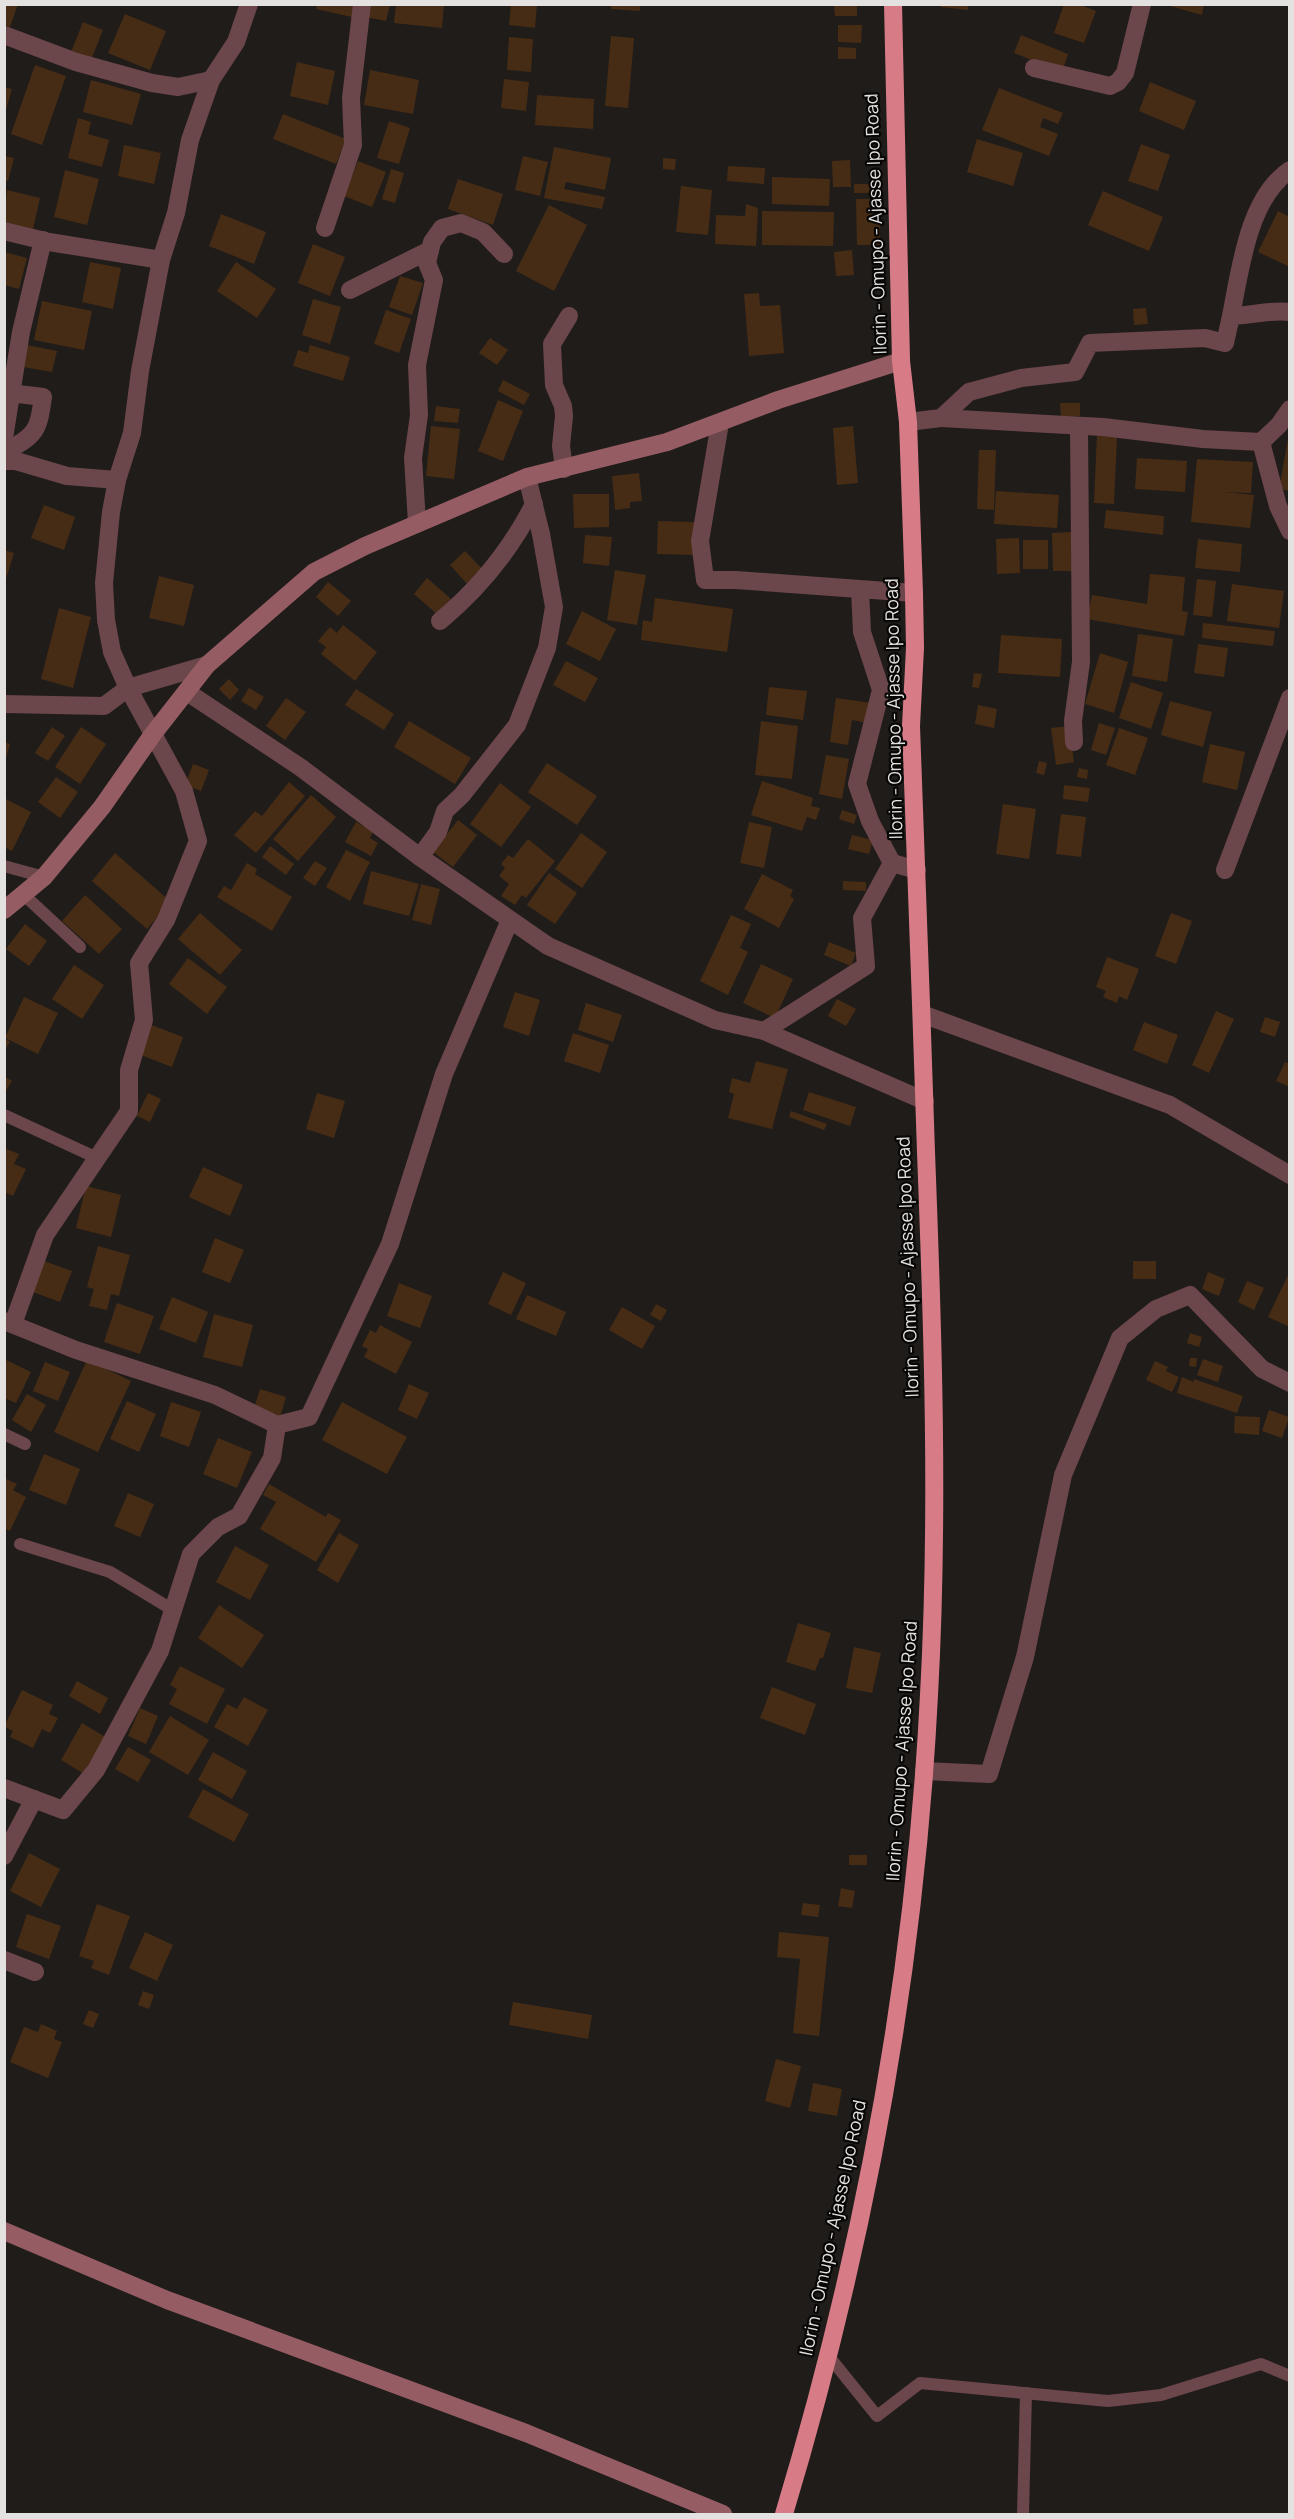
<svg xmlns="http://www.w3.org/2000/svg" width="1294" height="2519" viewBox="0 0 1294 2519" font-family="Manrope,sans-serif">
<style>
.building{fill:#462c14}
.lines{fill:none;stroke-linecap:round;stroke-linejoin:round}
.lane{stroke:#6b464a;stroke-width:12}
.street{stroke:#6b464a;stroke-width:18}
.secondary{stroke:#965c63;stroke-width:18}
.highway{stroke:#d77c87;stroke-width:18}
.labels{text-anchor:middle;stroke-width:4.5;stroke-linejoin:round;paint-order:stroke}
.street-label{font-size:18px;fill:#e4e2e0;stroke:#080706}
</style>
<rect width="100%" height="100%" fill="#201c1a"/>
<g class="building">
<path d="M4,4h14l-8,23 -6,-2z"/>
<path d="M317,4h38l-3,13 -36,-8z"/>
<path d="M396,4h48l-2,24 -48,-5z"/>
<path d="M511,4h26l-2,24 -26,-3z"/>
<path d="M611,4h29v7l-29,-2z"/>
<path d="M942,4h26v6l-27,-3z"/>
<path d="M1064,4h14l18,7 -12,32 -30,-10z"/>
<path d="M1163,4h41l-2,11z"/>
<path d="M369,5h21l-4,16 -20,-4z"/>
<path d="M834,5h23v11h-22z"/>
<path d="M125,14l41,17 -16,39 -42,-17z"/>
<path d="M83,22l20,8 -12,30 -20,-8z"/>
<path d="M838,25h24l-1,18 -23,-1z"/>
<path d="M1021,35l47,19 -6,18 -48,-19z"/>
<path d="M611,36l23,2 -6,70 -23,-2z"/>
<path d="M509,37l24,2 -2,33 -24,-2z"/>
<path d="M838,47l18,1v11h-18z"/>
<path d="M297,62l38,9 -7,34 -38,-9z"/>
<path d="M35,65l31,11 -24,69 -31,-11z"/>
<path d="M370,70l49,10 -6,34 -49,-9z"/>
<path d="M504,79l25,3 -3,29 -25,-3z"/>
<path d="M91,80l50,14 -9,31 -49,-13z"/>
<path d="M1150,82l46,19 -12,29 -45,-19z"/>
<path d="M4,87l8,2 -7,24h-1z"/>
<path d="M999,88l64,25 -5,11 -15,-6 -3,9 18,7 -9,22 -67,-26z"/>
<path d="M537,95l57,4 -1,30 -58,-4z"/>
<path d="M283,114l63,25 -10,25 -63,-25z"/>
<path d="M78,118l13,4 -3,12 21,6 -7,27 -34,-9z"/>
<path d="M389,121l21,7 -11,36 -22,-6z"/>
<path d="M977,139l46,14 -10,33 -46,-14z"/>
<path d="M1141,144l29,11 -12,36 -30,-10z"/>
<path d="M124,145l37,8 -7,31 -36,-8z"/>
<path d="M554,147l57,11 -6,32 -39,-8 -2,7 41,8 -3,12 -58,-11z"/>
<path d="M4,156l10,2 -6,23 -4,-1z"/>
<path d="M523,156l25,6 -8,34 -25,-6z"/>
<path d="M663,158l13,1 -1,11 -12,-1z"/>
<path d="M850,160l1,27h-18l-1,-26z"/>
<path d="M358,161l28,11 -14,35 -28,-11z"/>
<path d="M728,166l37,2 -1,16 -37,-3z"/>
<path d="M391,169l13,4 -9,30 -13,-4z"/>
<path d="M65,170l34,9 -12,46 -33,-8z"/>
<path d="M772,177l58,2 -1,27 -57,-2z"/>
<path d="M458,179l45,15 -10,31 -45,-16z"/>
<path d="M854,184h23l1,9h-24z"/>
<path d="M681,186l31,4 -4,45 -32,-3z"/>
<path d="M7,190l33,8 -7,31 -29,-7z"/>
<path d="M1103,191l60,26 -14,34 -61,-26z"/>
<path d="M856,199h24v46h-23z"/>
<path d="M746,204l12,4 -2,38 -41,-2 1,-29 29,1z"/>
<path d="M549,205l38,20 -33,66 -38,-20z"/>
<path d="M762,211l72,1 -1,34 -71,-1z"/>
<path d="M1278,211l12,6v50l-32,-15z"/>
<path d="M221,214l45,18 -12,32 -45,-18z"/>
<path d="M313,244l32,13 -15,39 -32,-13z"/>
<path d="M852,250l2,25 -18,1 -2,-24z"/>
<path d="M4,252l23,6 -8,31 -15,-4z"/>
<path d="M90,262l31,6 -8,41 -31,-7z"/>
<path d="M236,262l40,27 -19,29 -40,-27z"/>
<path d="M400,276l23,7 -11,32 -23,-8z"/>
<path d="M759,293l1,13 20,-1 4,48 -35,3 -5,-62z"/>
<path d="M313,299l28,8 -11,37 -28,-9z"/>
<path d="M42,301l50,10 -8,39 -50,-10z"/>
<path d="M1146,308l2,16 -14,1 -1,-16z"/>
<path d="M386,310l25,9 -12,34 -25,-9z"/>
<path d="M490,338l18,12 -11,15 -18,-12z"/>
<path d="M27,345l30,6 -5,21 -29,-5z"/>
<path d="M310,345l40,12 -7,24 -50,-15 5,-16 10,3z"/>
<path d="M503,380l27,14 -6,11 -26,-14z"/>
<path d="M498,400l25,11 -20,50 -25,-10z"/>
<path d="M1060,403h20v13l-19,1z"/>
<path d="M436,406l24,3 -2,14 -24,-2z"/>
<path d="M431,426l29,3 -6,50 -28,-3z"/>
<path d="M853,426l5,57 -21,2 -4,-57z"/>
<path d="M1097,435l20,2 -3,67 -20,-1z"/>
<path d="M1288,439h2v52l-11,-2z"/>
<path d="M979,450h17l-2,60 -17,-1z"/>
<path d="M1137,458l50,3 -2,31 -50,-3z"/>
<path d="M1197,459l56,3 -2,31 -27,-1 30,3 -4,33 -59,-6z"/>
<path d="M639,473l3,28 -12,1v6l-15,2 -3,-34z"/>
<path d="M996,491l63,4 -2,33 -63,-4z"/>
<path d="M573,494h36v33l-35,1z"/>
<path d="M44,505l31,12 -11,33 -33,-12z"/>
<path d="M1106,510l58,6 -1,19 -59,-7z"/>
<path d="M658,521l36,1v33l-37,-1z"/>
<path d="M1071,532l1,39h-19l-1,-38z"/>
<path d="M585,535l27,2 -3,29 -26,-3z"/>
<path d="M1019,538l1,35 -23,1 -1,-35z"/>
<path d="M1198,539l44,5 -2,28 -45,-4z"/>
<rect x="1023" y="540" width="25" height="29"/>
<path d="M4,550l10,3 -9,29h-1z"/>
<path d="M465,551l19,20 -16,14 -18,-20z"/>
<path d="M615,570l31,5 -9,50 -30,-5z"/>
<path d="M1150,574l35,3 -3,34 6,1 -4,24 -97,-17 5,-24 55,9z"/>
<path d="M159,576l35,9 -10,41 -35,-8z"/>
<path d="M427,578l24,21 -13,16 -24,-21z"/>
<path d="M1197,579l19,2 -4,36 -19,-2z"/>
<path d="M328,582l23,19 -13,15 -22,-19z"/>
<path d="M1232,584l52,7 -5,37 -52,-7z"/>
<path d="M655,598l78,11 -6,43 -86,-12 2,-20 9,2z"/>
<path d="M59,608l32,9 -18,71 -32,-9z"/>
<path d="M582,611l34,18 -16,32 -34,-17z"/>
<path d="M1203,623l72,8 -2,15 -71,-8z"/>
<path d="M343,625l34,27 -22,29 -34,-27 5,-7 -8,-6 12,-14 7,6z"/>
<path d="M1138,634l35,5 -6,43 -35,-6z"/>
<path d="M1001,635l61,4 -2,38 -62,-4z"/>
<path d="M1198,644l30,4 -4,29 -30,-4z"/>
<path d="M1100,653l28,9 -14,51 -29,-9z"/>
<path d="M566,661l32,17 -13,24 -32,-17z"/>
<path d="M974,673l8,1 -3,14 -7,-1z"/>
<path d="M229,679l10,11 -9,10 -11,-11z"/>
<path d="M1131,682l32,11 -12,36 -32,-11z"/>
<path d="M769,687l38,4 -4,29 -37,-5z"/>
<path d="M249,688l15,9 -8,13 -15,-9z"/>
<path d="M356,689l38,25 -10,16 -39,-25z"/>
<path d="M286,698l20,14 -21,28 -19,-14z"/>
<path d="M836,698l35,5 -3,20 -16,-3 -4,25 -18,-3z"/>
<path d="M1170,701l42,11 -9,35 -42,-12z"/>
<path d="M978,705l19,4 -3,19 -19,-4z"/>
<path d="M409,721l62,37 -16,26 -61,-37z"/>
<path d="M761,721l37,5 -6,53 -37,-4z"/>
<path d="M1099,723l16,5 -9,27 -15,-5z"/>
<path d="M1069,726l5,36 -18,3 -5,-37z"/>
<path d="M52,727l13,9 -17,25 -13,-8z"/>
<path d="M81,727l25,17 -26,40 -25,-17z"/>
<path d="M1119,728l29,10 -13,37 -29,-10z"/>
<path d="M4,742l6,2 -5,17h-1z"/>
<path d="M1210,744l35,8 -8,38 -35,-8z"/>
<path d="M826,755l23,4 -7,40 -23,-5z"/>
<path d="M1039,761l8,2 -3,12 -8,-2z"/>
<path d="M547,763l50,33 -20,29 -49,-33z"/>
<path d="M193,764l16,6 -8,21 -16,-6z"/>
<path d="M1079,768l9,2 -1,9 -10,-2z"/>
<path d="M56,777l22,15 -18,26 -22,-16z"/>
<path d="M762,781l51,17 -2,8 9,2 -4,12 -9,-3 -5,14 -51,-16z"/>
<path d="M289,782l16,14 -49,57 -22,-18 21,-24 7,5z"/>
<path d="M500,783l31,24 -30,40 -31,-23z"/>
<path d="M1064,785l26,3 -2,14 -25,-3z"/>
<path d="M311,795l25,22 -38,44 -25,-22z"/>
<path d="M4,798l27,14 -19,39 -8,-4z"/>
<path d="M1003,804l33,5 -7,50 -33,-5z"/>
<path d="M842,810l15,5 -3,9 -15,-5z"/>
<path d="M1061,814l25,3 -5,40 -25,-3z"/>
<path d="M458,820l19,15 -24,32 -20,-15z"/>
<path d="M356,822l17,9 -3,7 8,5 -7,13 -26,-14z"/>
<path d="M749,822l23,5 -8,41 -24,-5z"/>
<path d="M581,833l26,19 -25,36 -27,-19z"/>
<path d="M852,835l21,5 -4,14 -21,-5z"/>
<path d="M528,839l27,22 -29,37 -4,-3 -7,10 -14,-9 8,-12 -10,-8 6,-8 -4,-4 7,-9 5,3z"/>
<path d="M270,846l24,18 -8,11 -24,-18z"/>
<path d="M346,850l24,12 -20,39 -24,-14z"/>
<path d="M115,853l56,49 -24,27 -55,-48z"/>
<path d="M315,861l12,7 -12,18 -12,-8z"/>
<path d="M247,863l10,6 -2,5 37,23 -20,34 -55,-34 7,-11 7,4z"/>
<path d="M371,871l48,13 -10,32 -46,-12z"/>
<path d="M549,873l28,20 -22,31 -28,-19z"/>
<path d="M762,874l31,16 -3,6 4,3 -15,29 -35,-19z"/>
<path d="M843,881l23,1v9l-23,-1z"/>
<path d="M421,884l19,5 -9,36 -19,-5z"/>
<path d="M85,895l37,34 -23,25 -37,-33z"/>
<path d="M200,913l42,37 -22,25 -42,-36z"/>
<path d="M1171,913l21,8 -16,43 -21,-8z"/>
<path d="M731,915l20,9 -11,24 8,4 -20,43 -28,-14z"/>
<path d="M25,924l22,17 -18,25 -23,-17z"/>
<path d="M829,942l27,11 -5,13 -27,-11z"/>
<path d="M1107,957l32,12 -12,31 -8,-4 -2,7 -14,-6 3,-6 -10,-4z"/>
<path d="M188,958l39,29 -20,27 -38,-30z"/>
<path d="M761,964l32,15 -18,39 -32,-15z"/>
<path d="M74,965l30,20 -22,34 -30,-20z"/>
<path d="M515,992l25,8 -11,36 -26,-9z"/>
<path d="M24,997l34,16 -20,41 -33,-16z"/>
<path d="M837,999l19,10 -10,17 -18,-10z"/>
<path d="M586,1003l36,12 -9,27 -35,-12z"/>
<path d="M1216,1011l18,8 -25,54 -17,-8z"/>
<path d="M1265,1017l15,5 -5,15 -15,-5z"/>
<path d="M1144,1022l34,13 -11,29 -34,-14z"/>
<path d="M149,1024l34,13 -11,30 -34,-13z"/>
<path d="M573,1033l36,12 -9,28 -36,-12z"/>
<path d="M4,1038l6,4 -6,9z"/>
<path d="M756,1061l32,8 -16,60 -44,-11 6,-24 -5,-2 3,-14 18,5z"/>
<path d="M1285,1062l5,2v23l-14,-6z"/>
<path d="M4,1076l8,5 -8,13z"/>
<path d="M809,1092l47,15 -6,19 -47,-16z"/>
<path d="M148,1093l13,6 -11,23 -13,-6z"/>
<path d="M317,1093l28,8 -11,37 -28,-9z"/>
<path d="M791,1111l36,13 -3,6 -35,-13z"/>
<path d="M4,1148l15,6 -5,10 12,5 -13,27 -9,-4z"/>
<path d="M203,1167l40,18 -13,31 -41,-19z"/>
<path d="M86,1186l35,9 -10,42 -35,-9z"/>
<path d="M215,1238l29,12 -14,33 -28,-11z"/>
<path d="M98,1246l32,9 -11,41 -8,-2 -4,16 -18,-4 5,-17 -7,-2z"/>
<path d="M44,1261l28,10 -12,31 -27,-10z"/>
<rect x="1133" y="1261" width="23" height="18"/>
<path d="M1290,1271v56l-22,-10z"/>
<path d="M503,1272l23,11 -15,32 -23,-11z"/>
<path d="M1208,1272l17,7 -6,17 -17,-7z"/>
<path d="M1247,1281l17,7 -10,22 -16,-8z"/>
<path d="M399,1283l33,13 -12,32 -33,-12z"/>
<path d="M527,1295l39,17 -10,24 -40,-17z"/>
<path d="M172,1297l36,15 -12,31 -37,-14z"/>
<path d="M117,1303l37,13 -14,38 -36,-12z"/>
<path d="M656,1304l11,6 -6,11 -11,-6z"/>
<path d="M622,1307l33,19 -13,23 -33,-19z"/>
<path d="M214,1314l39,11 -11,42 -39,-10z"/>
<path d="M380,1325l32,17 -16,32 -32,-17 4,-8 -6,-3 8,-16 6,3z"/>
<path d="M1190,1333l12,4 -3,10 -12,-4z"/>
<path d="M1190,1358h7l-1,9 -7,-1z"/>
<path d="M4,1359l27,13 -15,31 -12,-5z"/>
<path d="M1203,1359l20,7 -5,16 -21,-7z"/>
<path d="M87,1360l44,21 -33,71 -44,-20z"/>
<path d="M1155,1361l13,6 -2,4 13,6 -7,15 -26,-12z"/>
<path d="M45,1362l25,10 -12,29 -25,-10z"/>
<path d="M1182,1377l12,5v-3l49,17 -6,17 -60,-20z"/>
<path d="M409,1384l20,9 -12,26 -19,-9z"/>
<path d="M260,1389l26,8 -6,20 -26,-9z"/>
<path d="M27,1394l19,11 -15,27 -19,-12z"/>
<path d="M127,1401l29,13 -17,38 -29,-13z"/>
<path d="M171,1402l30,10 -12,35 -29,-11z"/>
<path d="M342,1402l65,35 -20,37 -65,-34z"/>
<path d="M1269,1410l20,7 -7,21 -20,-7z"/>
<path d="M1235,1416l25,1 -1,18 -25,-2z"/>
<path d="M218,1438l34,14 -15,36 -34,-14z"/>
<path d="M44,1454l36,15 -14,36 -37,-15z"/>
<path d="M4,1478l13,6 -4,6 13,7 -16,34 -6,-3z"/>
<path d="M269,1484l57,33 2,-4 13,7 -25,42 -56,-33 16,-27 -13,-7z"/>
<path d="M128,1493l26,11 -14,33 -26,-11z"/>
<path d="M339,1533l20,12 -21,38 -21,-13z"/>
<path d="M235,1546l34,19 -19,35 -34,-18z"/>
<path d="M219,1605l45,30 -22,33 -44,-30z"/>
<path d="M798,1623l33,10 -8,25h-3l-5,13 -29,-9z"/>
<path d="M854,1647l27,6 -9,40 -26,-5z"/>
<path d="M180,1666l45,23 -18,35 -38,-20 8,-15 -7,-4z"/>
<path d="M77,1681l31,17 -8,16 -31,-18z"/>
<path d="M772,1687l44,17 -11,31 -45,-17z"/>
<path d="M22,1690l31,15 -4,9 9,4 -8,15 -8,-4 -9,19 -23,-11 3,-6 -9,-4z"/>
<path d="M244,1697l24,13 -20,36 -34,-19 13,-23 10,5z"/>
<path d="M140,1708l18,8 -12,28 -18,-8z"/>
<path d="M170,1716l39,24 -21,35 -39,-23z"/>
<path d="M82,1723l25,15 -21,37 -25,-15z"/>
<path d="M128,1747l23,13 -13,22 -23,-13z"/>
<path d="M213,1752l34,19 -15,28 -34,-19z"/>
<path d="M203,1789l46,25 -15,28 -46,-25z"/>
<path d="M29,1853l31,16 -19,38 -31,-16z"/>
<rect x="849" y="1855" width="18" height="10"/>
<path d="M841,1888l14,3 -3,17 -14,-2z"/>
<path d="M803,1903l17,2 -2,12 -17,-2z"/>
<path d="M97,1904l33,12 -21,59 -18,-7 3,-7 -15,-5z"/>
<path d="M27,1914l34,12 -12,33 -33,-12z"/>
<path d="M145,1932l28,13 -16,36 -28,-13z"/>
<path d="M779,1932l50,5 -10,99 -26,-3 7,-74 -23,-2z"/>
<path d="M143,1991l11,4 -5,14 -11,-4z"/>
<path d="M513,2002l79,13 -4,24 -79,-14z"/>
<path d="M89,2010l10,4 -6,14 -10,-4z"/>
<path d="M41,2024l16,7 -3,8 8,3 -14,36 -38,-16 14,-35 14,5z"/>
<path d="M776,2059l25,7 -11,42 -25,-7z"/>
<path d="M813,2083l29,6 -5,27 -29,-5z"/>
</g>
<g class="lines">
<g class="lane">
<path d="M4,866l40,11"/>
<path d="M23,894l57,53"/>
<path d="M4,1115l93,43"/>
<path d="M4,1434l21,10"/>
<path d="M20,1544l90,28 63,38"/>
<path d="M827,2354l50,62 43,-33 188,18 53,-6 100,-31 29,12"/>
<path d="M1023,2514l3,-121"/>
</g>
<g class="street">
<path d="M4,35l72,27 76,21 26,4 33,-7"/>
<path d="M1034,68l76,18 8,-4 7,-9 17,-69"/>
<path d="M325,228l28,-83 -2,-47 11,-94"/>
<path d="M4,231l45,11 112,18"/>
<path d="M350,290l80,-40"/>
<path d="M1231,316c9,-45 17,-118 59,-146"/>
<path d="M941,418l162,9 100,12 58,3 18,-17 11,-16"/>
<path d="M908,422l33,-4 28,-26 52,-14 54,-6 15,-29 115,-5 20,5 6,-27c19,0 41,-7 59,-4"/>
<path d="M720,423l-20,118 5,39h31l178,13"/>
<path d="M4,438l17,-106 22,-92"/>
<path d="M1261,442l17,64 12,25"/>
<path d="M4,453c32,-19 34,-20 39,-56l-33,-4"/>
<path d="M4,461h12l51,15 50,4"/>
<path d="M564,469l-3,-23 3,-30 -1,-10 -9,-21 -2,-41 17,-28"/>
<path d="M417,523l-4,-65 6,-43 -2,-50 17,-85 -7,-17 5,-21 10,-14 19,-5 22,9 21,22"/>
<path d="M860,590l2,42 19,58 -24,94 13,37 22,42"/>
<path d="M440,621c40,-33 70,-70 94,-117"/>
<path d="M187,692l113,75 120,90 18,-25 7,-21 17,-16 55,-70 30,-77 7,-41 -13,-73 -14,-57"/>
<path d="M4,704l100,2 24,-18 -16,-36 -6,-32 -2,-37 7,-71 6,-32 15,-47 8,-62 21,-111 15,-47 14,-73 21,-60 25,-38 13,-38"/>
<path d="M1074,742l-1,-21 8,-59 -2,-235"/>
<path d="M420,857l128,89 167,74 49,11 161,70"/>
<path d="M1225,870l65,-172"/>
<path d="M922,1014l248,91 120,70"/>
<path d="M764,1031l102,-65 -4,-48 30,-55 25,7"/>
<path d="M4,1321l72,29 139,45 62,30 -5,33 -33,58 -21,11 -27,27 -31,97 -64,119 -33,40 -59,-22"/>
<path d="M13,1324l32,-89 84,-124v-41l15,-50 -5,-57 27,-43 32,-79 -14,-50 -56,-103 79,-23"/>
<path d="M277,1425l32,-8 81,-173 54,-170 66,-154"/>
<path d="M924,1771l65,3 36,-117 38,-182 57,-137 36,-29 34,-14 72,74 28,14"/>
<path d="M4,1856l30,-57"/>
<path d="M4,1960l31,12"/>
</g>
<g class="secondary">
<path d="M4,910l40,-33 58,-70 51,-73 54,-69 107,-93 51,-26 162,-69 140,-35 111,-42 123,-39"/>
<path d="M4,2231l163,69 359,133 197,81"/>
</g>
<path class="highway" d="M784,2514c80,-265 131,-541 145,-819 10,-180 4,-362 -3,-543 -5,-142 -9,-284 -15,-426l4,-78 -1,-55 -6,-171 -7,-61 -8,-357"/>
</g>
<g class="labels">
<g class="street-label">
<text transform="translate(876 224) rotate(-92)" y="6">Ilorin - Omupo - Ajasse Ipo Road</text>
<text transform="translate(894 709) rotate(-91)" y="6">Ilorin - Omupo - Ajasse Ipo Road</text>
<text transform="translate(908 1267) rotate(-92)" y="6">Ilorin - Omupo - Ajasse Ipo Road</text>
<text transform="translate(902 1751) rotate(-86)" y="6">Ilorin - Omupo - Ajasse Ipo Road</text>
<text transform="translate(833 2228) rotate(-78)" y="6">Ilorin - Omupo - Ajasse Ipo Road</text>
</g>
</g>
<rect width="1294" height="2519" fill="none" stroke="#e4e2e0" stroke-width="12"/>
</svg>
